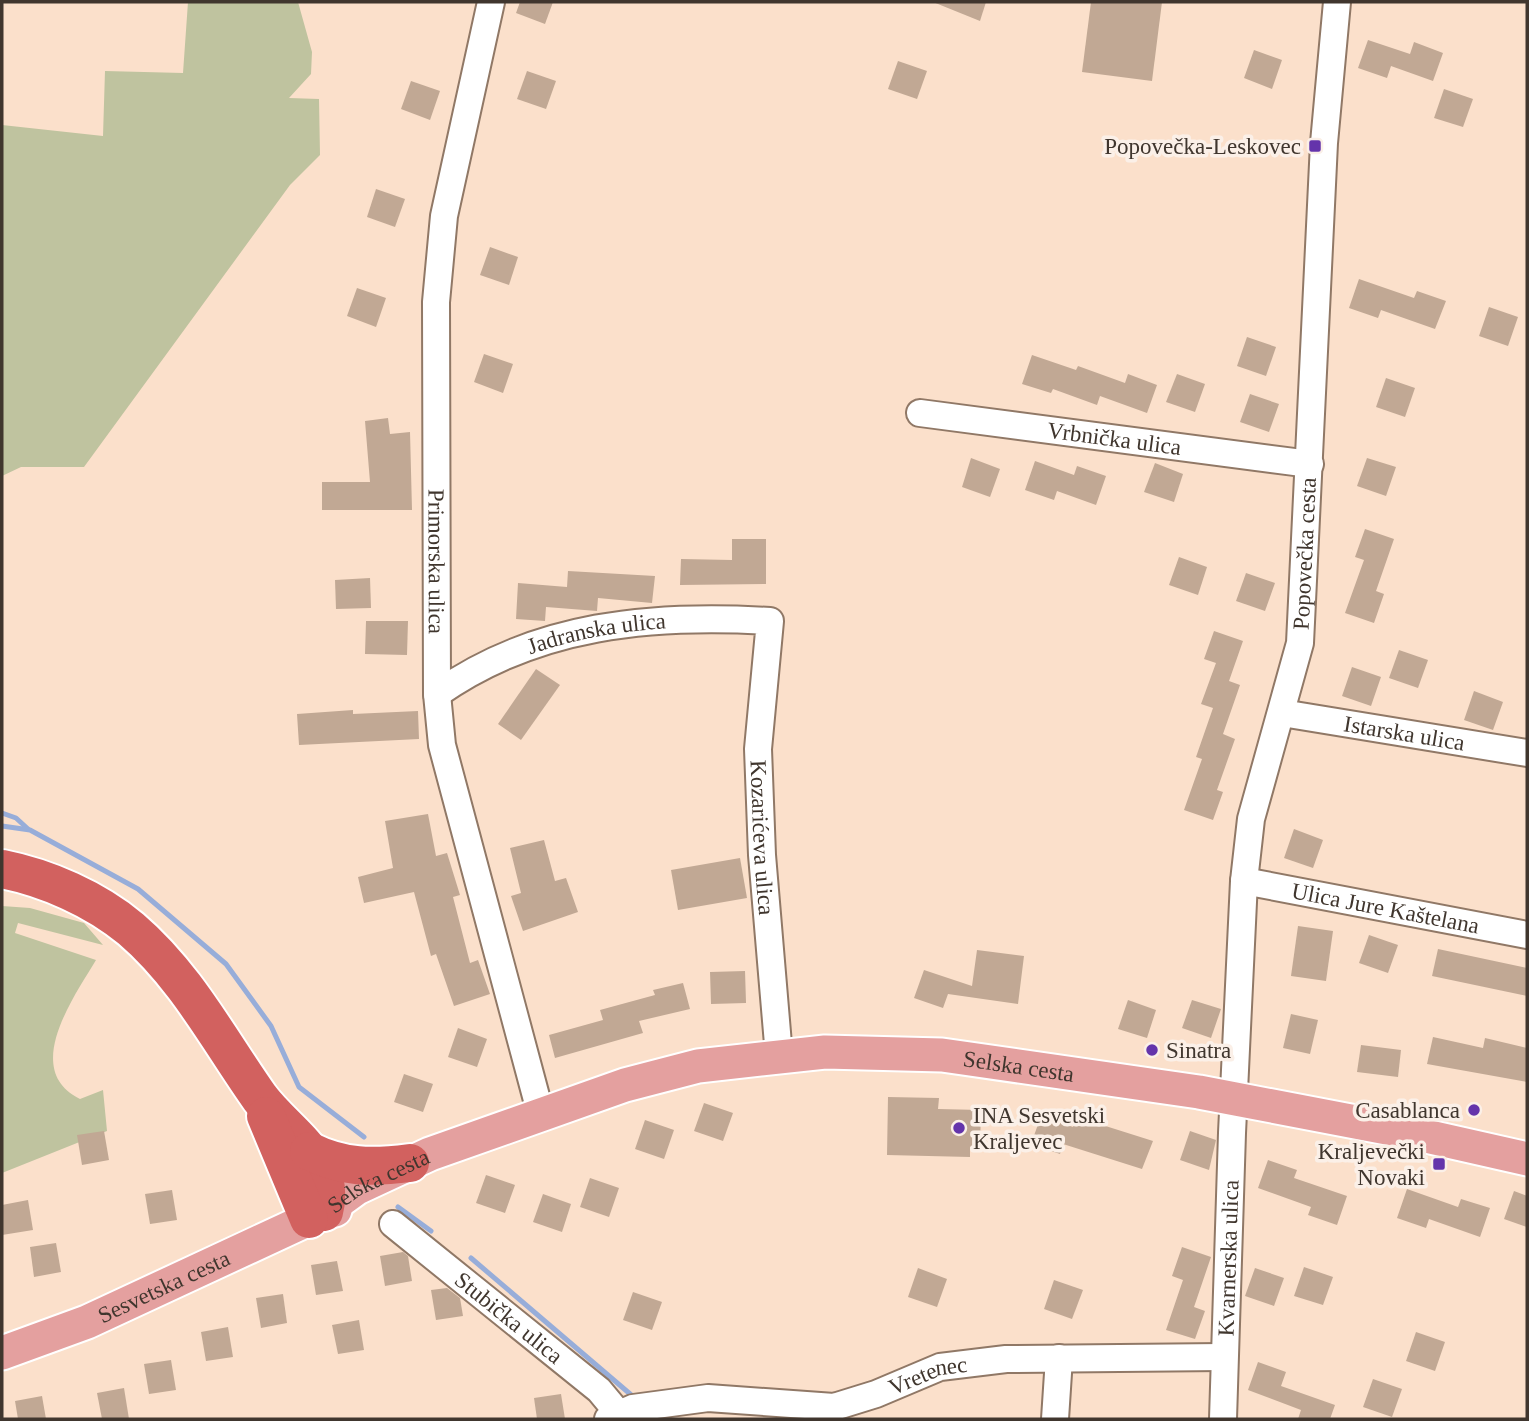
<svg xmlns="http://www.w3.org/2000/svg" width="1529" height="1421" viewBox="0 0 1529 1421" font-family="'Times New Roman',serif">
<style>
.green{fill:#bfc39f}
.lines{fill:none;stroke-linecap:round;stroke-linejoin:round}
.stream{stroke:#97add9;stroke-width:5}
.building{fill:#c1a894}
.minor-casing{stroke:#907866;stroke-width:30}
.major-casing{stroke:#fff;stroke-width:37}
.highway-casing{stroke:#fff;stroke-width:42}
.minor{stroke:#fff;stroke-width:26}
.major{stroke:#e4a09f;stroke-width:33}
.highway{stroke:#d2615f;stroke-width:38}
.poi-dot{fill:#6434ab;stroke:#fbf0e8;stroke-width:2.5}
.labels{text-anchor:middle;stroke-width:7;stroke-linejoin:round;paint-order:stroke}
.poi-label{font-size:23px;fill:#40362e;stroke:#fbf0e8;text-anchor:end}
.street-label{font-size:23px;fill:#40362e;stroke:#fbf0e8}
</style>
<rect width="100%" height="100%" fill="#fbe0cb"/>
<g class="green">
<path d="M188,2h110l14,50 -1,22 -22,24 30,1 1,56 -30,30 -206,282h-63l-19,9v-351l101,11 2,-65 78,2z"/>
<path d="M2,906l28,2 54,15 19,22 -85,-22 -3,10 81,27c-22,37 -75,110 -16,139l23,-9 4,41 -105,42z"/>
</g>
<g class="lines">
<g class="stream">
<path d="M2,813l14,5 12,11"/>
<path d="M2,826l28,4 108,59 88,75 45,62 28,61 65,50"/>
<path d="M398,1207l33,24"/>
<path d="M471,1258l165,141"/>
</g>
</g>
<g class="building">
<path d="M520,2h33l-8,22 -29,-11z"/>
<path d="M933,2h53l-6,19z"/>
<path d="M1091,2h71l-10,79 -70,-9z"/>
<path d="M1368,40l42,14 4,-12 29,11 -10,28 -42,-15 -4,12 -29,-10z"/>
<path d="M1254,50l28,10 -10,29 -28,-11z"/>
<path d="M898,61l29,10 -10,28 -29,-10z"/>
<path d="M527,71l29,10 -10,28 -29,-10z"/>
<path d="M411,81l29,10 -10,29 -29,-11z"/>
<path d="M1444,89l29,10 -10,28 -29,-9z"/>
<path d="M376,189l29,10 -10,28 -28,-10z"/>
<path d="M490,247l28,10 -9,28 -29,-10z"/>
<path d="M1359,279l55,19 3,-7 29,10 -11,28 -54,-19 -3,8 -29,-10z"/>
<path d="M357,288l29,10 -10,29 -29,-11z"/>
<path d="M1489,307l29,10 -10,29 -29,-10z"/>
<path d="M1247,337l29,10 -10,29 -29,-10z"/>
<path d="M484,354l29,10 -10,29 -29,-11z"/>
<path d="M1032,355l44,15 2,-4 47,17 3,-9 29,11 -10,28 -47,-17 -3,9 -44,-16 -2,4 -29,-9z"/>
<path d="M1177,374l28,10 -10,28 -29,-10z"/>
<path d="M1386,378l29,10 -10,29 -29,-10z"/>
<path d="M1250,394l29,10 -10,28 -29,-10z"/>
<path d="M388,418l2,16 20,-2 2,78h-90v-28h48l-5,-61z"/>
<path d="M971,458l29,11 -10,28 -28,-10z"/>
<path d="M1367,458l29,9 -10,29 -29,-10z"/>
<path d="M1035,461l39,14 3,-9 29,10 -10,29 -39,-14 -3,9 -29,-10z"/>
<path d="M1155,463l28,11 -9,28 -30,-10z"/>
<path d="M1365,529l29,10 -18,52 8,3 -10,29 -29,-10 19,-53 -9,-3z"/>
<path d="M732,539h34v45l-86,1 1,-26 51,1z"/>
<path d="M1179,557l28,10 -9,28 -29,-10z"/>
<path d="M568,571l87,5 -3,27 -54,-5 -1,13 -51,-4 -1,14 -29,-2 2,-36 49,4z"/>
<path d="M1246,573l29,10 -10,28 -29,-10z"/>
<path d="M370,578l1,30 -35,1 -1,-29z"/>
<path d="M366,621h42l-1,34 -42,-1z"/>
<path d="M1214,631l29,10 -14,40 11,4 -17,49 12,5 -18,51 6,2 -10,28 -29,-10 18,-51 -6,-2 17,-49 -12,-4 15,-41 -12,-4z"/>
<path d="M1399,650l29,10 -10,28 -29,-10z"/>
<path d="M1352,667l29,10 -10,29 -29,-10z"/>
<path d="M536,669l24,16 -39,55 -23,-16z"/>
<path d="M1474,691l29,11 -10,28 -29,-10z"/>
<path d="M353,710v4l65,-3 1,28 -120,6 -2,-31z"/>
<path d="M428,814l8,42 11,-3 13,42 -7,2 17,66 8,-3 12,34 -36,12 -18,-52 -5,2 -17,-64 -50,11 -6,-26 35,-9 -8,-47z"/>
<path d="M1294,829l29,11 -10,28 -29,-10z"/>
<path d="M544,840l11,41 11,-3 12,34 -55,19 -12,-35 10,-3 -11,-45z"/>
<path d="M740,858l7,40 -69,12 -7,-40z"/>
<path d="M1298,926l35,5 -7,50 -35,-5z"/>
<path d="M1369,935l29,10 -10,28 -29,-10z"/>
<path d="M1438,949l89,19v28l-95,-20z"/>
<path d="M977,950l47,6 -6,48 -70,-10 -5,14 -29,-10 10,-28 48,16z"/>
<path d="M745,971l1,32 -35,1 -1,-32z"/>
<path d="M683,983l7,26 -51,12 4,12 -88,25 -6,-23 54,-15 -3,-10 55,-15 -2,-5z"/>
<path d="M1128,1000l28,10 -9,28 -29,-9z"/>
<path d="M1192,1000l29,9 -10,29 -29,-10z"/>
<path d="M1291,1014l27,6 -8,34 -27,-6z"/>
<path d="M458,1028l29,11 -10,28 -29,-10z"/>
<path d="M1433,1037l50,11 2,-10 42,10v34l-100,-18z"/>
<path d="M1361,1045l40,5 -3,27 -41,-5z"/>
<path d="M404,1074l29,10 -10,28 -29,-10z"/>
<path d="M888,1097l51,1 -1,11 43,1 -1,37h-10v10l-83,-2z"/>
<path d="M704,1103l29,10 -10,28 -29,-10z"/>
<path d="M1041,1116l32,11 4,-10 76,24 -11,28 -79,-25 -3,10 -29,-10z"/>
<path d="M645,1120l29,10 -10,29 -29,-10z"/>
<path d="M104,1131l5,29 -27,5 -5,-30z"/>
<path d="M1190,1131l26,9 -7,30 -29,-10z"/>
<path d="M1268,1160l29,10 -3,8 53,18 -10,29 -29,-10 3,-8 -53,-19z"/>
<path d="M486,1175l29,10 -10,28 -29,-10z"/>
<path d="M590,1178l29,10 -10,29 -29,-10z"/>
<path d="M1407,1189l51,18 3,-8 29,9 -10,29 -51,-18 -3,9 -29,-10z"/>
<path d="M172,1190l5,30 -27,4 -5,-30z"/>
<path d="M1514,1191l13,5v31l-23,-8z"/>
<path d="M543,1194l28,10 -9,28 -29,-10z"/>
<path d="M28,1200l5,30 -31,5v-30z"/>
<path d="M56,1243l5,29 -27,5 -4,-30z"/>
<path d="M1182,1247l29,10 -17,50 11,4 -10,28 -29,-9 17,-50 -11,-4z"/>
<path d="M403,1252l5,4 4,25 -27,5 -5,-30z"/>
<path d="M337,1261l6,30 -27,4 -5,-30z"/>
<path d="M1304,1267l29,10 -10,28 -29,-9z"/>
<path d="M918,1268l29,11 -10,28 -29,-10z"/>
<path d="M1255,1268l29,10 -10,28 -29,-10z"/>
<path d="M1054,1280l29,10 -11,29 -28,-10z"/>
<path d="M447,1288l13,10 3,18 -27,4 -5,-30z"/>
<path d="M633,1292l29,10 -10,28 -29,-10z"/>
<path d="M283,1294l4,29 -26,5 -5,-30z"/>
<path d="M359,1320l5,30 -26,4 -6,-29z"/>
<path d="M228,1327l5,30 -27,4 -5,-29z"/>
<path d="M1416,1332l29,10 -10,29 -29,-10z"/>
<path d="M171,1360l5,30 -27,4 -5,-30z"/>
<path d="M1258,1362l28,10 -5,14 54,19 -5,14h-32l3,-9 -53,-20z"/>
<path d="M1373,1379l29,10 -10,28 -29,-10z"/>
<path d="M124,1388l5,31h-27l-5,-26z"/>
<path d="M561,1394l4,25h-28l-3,-21z"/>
<path d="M42,1396l4,23h-28l-3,-18z"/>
</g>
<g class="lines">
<g class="minor-casing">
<g id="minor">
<path id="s1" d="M491,2l-47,214 -8,86 1,392 5,51 99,370"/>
<path id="s2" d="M920,413l390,51"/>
<path id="s3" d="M437,694c99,-70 215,-80 333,-73l-12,128 4,106 17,201"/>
<path id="s4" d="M1282,713l245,40"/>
<path id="s5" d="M1244,881l283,54"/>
<path id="s6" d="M393,1224l206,166 20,24"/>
<path id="s7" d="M608,1419l25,-11 75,-10 126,9 42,-13 64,-27 66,-8 217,-2"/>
<path d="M1055,1419l4,-61"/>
<path id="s8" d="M1223,1419l9,-286 12,-252 7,-62 49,-176 24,-500 13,-141"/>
</g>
</g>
<g class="major-casing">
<g id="major">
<path id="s9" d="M324,1212l33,-24 73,-34 195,-69 73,-19 127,-14 117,3 257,37 209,40 119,27"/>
<path id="s10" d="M2,1353l85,-31 237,-110 11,-2"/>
</g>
</g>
<g class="highway-casing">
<g id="highway">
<path d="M2,869c45,9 93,30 129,60 55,47 88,111 129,169 18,24 44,41 59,68 8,15 9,30 5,46"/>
<path d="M266,1116l43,103"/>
<path d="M309,1151c34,17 63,17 101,12"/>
</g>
</g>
<use href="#minor" class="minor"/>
<use href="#major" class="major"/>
<use href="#highway" class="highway"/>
</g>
<g class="poi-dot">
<rect x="1308" y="139" width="14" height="14" rx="3.5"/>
<circle cx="1152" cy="1050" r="7"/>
<circle cx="1474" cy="1110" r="7"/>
<circle cx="959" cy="1128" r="7"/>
<rect x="1432" y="1157" width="14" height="14" rx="3.5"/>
</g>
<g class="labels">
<g class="poi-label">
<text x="1301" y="154">Popovečka-Leskovec</text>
<text x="1166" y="1058" text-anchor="start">Sinatra</text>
<text x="1460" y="1118">Casablanca</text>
<text x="973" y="1123" text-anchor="start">INA Sesvetski<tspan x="973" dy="26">Kraljevec</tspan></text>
<text x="1425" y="1159">Kraljevečki<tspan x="1425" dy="26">Novaki</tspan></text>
</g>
<g class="street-label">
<text dy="8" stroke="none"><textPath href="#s2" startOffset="196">Vrbnička ulica</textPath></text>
<text dy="8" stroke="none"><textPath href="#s8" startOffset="873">Popovečka cesta</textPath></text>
<text dy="8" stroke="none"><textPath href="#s1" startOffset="565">Primorska ulica</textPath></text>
<text dy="8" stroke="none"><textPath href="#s3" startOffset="173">Jadranska ulica</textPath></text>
<text dy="8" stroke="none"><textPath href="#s4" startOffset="124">Istarska ulica</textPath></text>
<text dy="8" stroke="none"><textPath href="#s3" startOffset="565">Kozarićeva ulica</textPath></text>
<text dy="8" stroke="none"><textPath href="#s5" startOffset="144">Ulica Jure Kaštelana</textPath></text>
<text dy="8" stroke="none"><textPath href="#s9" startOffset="726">Selska cesta</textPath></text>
<text dy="8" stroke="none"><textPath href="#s9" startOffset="63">Selska cesta</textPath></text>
<text dy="8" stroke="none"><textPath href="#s8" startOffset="161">Kvarnerska ulica</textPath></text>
<text dy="8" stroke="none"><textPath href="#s10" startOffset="175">Sesvetska cesta</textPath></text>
<text dy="8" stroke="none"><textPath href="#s6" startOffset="149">Stubička ulica</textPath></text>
<text dy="8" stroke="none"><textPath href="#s7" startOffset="329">Vretenec</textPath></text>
</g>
</g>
<rect width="1529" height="1421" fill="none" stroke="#40362e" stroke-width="7"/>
</svg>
